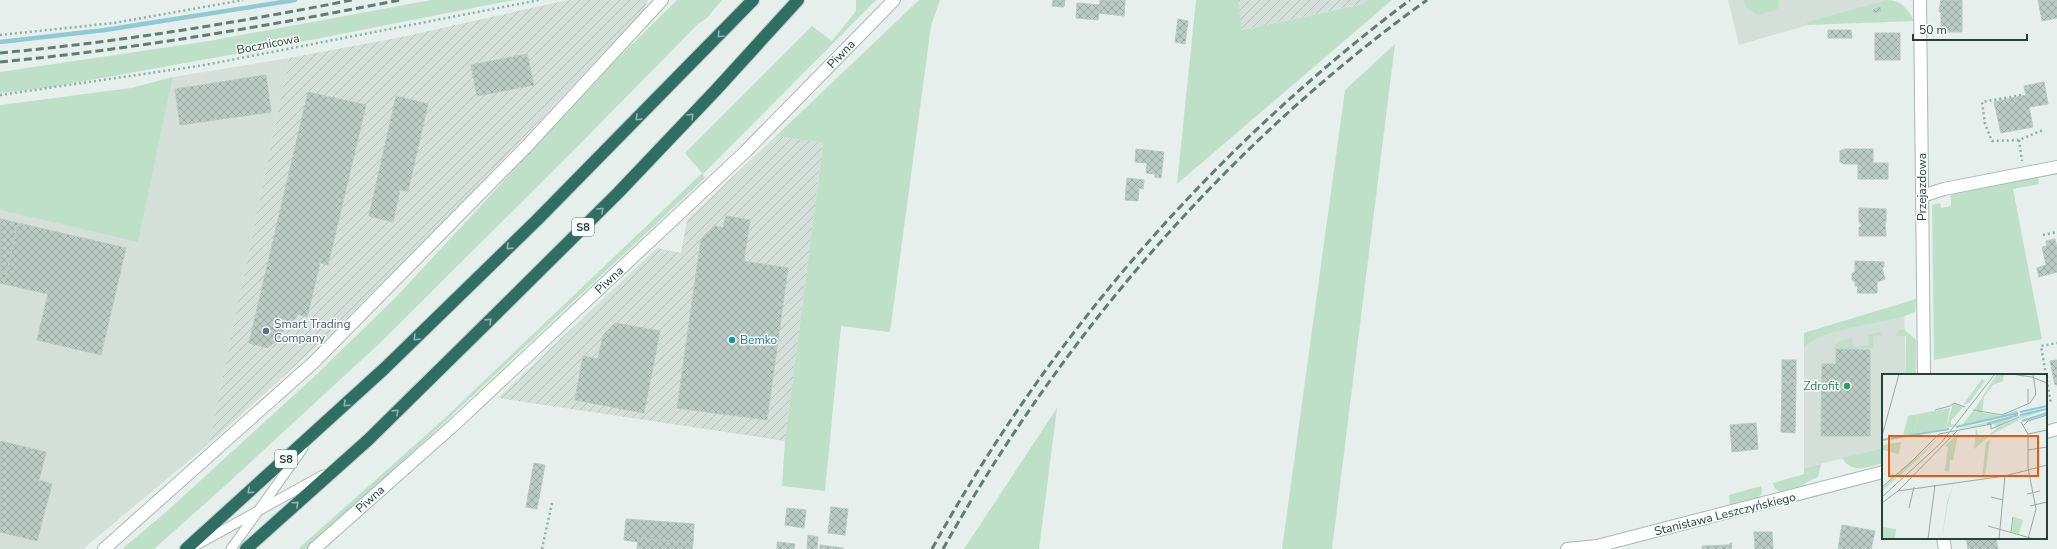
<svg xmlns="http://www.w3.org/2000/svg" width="2057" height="549" viewBox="0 0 2057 549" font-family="'Nunito Sans',sans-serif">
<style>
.built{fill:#d4dfda}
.industrial{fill:url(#industrial-furrows)}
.green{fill:#bfe0c8}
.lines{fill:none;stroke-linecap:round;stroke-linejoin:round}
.stream{stroke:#8ec9d4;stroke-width:4.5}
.building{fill:url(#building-cross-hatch);stroke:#b8c9c2}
.lane-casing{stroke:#a8b8b2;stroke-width:11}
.street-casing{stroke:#a8b8b2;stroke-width:14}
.highway-casing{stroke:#c2cac8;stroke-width:14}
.path{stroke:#86b3a5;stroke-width:2.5;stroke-dasharray:2 3;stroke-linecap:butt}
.lane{stroke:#fff;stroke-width:9}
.street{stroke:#fff;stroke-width:12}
.highway{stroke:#2f6f62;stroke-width:12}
.rail{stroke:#5f7d75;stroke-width:3;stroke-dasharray:8 4;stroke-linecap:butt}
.oneway{stroke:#93b5ae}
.service-dot{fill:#5c6f8a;stroke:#f7fbf9;stroke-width:1.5}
.culture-dot{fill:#0f9aa8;stroke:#f7fbf9;stroke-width:1.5}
.leisure-dot{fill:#2e9e5b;stroke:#f7fbf9;stroke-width:1.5}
.labels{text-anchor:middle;stroke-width:3;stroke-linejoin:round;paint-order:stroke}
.shield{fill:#f7fbf9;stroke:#637a73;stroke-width:1}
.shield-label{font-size:11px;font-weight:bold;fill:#24423a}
.street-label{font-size:12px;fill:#24423a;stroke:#f7fbf9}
.service-label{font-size:12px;fill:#4e5e75;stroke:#f7fbf9;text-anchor:start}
.culture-label{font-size:12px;fill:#0d838f;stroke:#f7fbf9;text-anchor:start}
.leisure-label{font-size:12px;fill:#27864d;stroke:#f7fbf9;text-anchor:end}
.inset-river{fill:none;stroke:#8ec9d4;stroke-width:2}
.inset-road{fill:none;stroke:#98aaa4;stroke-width:1}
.view{fill:#e8590c;fill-opacity:0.15;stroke:#e8590c;stroke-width:2}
.inset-edge{fill:none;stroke:#24423a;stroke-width:2}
</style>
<defs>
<pattern id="industrial-furrows" width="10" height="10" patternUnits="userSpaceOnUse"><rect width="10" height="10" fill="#d4dfda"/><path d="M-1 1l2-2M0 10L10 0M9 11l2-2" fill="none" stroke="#b6c1bc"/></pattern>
<pattern id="building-cross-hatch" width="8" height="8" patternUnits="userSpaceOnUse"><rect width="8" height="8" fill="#bbcac4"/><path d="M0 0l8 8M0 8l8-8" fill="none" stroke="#98a6a0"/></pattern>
</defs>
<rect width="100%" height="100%" fill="#e6efeb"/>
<g class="built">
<path d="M1728,0h158l-78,22v3l-69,20z"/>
<path d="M289,58l-80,386 -126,105h-83v-339l138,31 35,-164z"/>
<path d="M1904,303l2,72h-23v73l-79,20v-135z"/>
</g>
<g class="industrial">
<path d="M568,0h80l-4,10 -198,210 -118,116 -119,108 80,-386 113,-21z"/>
<path d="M1238,0h131l-6,4 -122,26z"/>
<path d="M776,136l47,7 -38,298 -287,-43 159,-150 24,5 6,-33z"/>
</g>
<g class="green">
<path d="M431,0h83l-234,46 -228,41 -52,6v-21l209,-31z"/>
<path d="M677,0h45l-15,18 -9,6 -121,123 -197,196 -153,141 -73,65h-32l43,-36 152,-139 81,-79 216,-233z"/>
<path d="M856,0h20l-173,174 2,4 -351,329 -48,42h-8l147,-131 257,-245 -17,-20 127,-127 20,15 24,-30z"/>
<path d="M919,0h21l-9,26 -41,306 -49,-6 -16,165 -43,-5 3,-45 38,-298 -47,-7z"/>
<path d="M1196,0h42l4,30 121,-26 6,-4h23l-215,184z"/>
<path d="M1743,0h36l-1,8 -4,3 -16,4 -11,-7z"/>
<path d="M1886,0c15,0 21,8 28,21l-106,4 -1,-3z"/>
<path d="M1395,44l-63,505h-50l63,-459z"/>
<path d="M173,77l-35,165 -138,-32v-105l131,-17z"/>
<path d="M2038,177l1,7 -26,5 29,150 -108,21 -2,-155 8,-2 1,5 10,-2v-12z"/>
<path d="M1916,299l-1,13c-30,13 -88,14 -111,35v-14z"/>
<path d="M1899,330h6l11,10v35h-10v-39h-11z"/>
<path d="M1879,332h2l2,4h-10v12l-40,1c3,-7 11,-10 19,-10l1,8 16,-2 -1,-10z"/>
<path d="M1057,408l-18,141h-75z"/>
<path d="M1883,448v15c-14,4 -32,11 -41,-5z"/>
<path d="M1821,464l-3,13 -13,6v2l-26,7 -5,-5 -1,-4 31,-9v-6z"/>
<path d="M1761,486l1,7 -4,5 -28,8 -1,-11z"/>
</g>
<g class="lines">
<path class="stream" d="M0,42l105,-12 190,-30"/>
</g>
<g class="building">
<path d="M1053,0h12l-1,7 -12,-1z"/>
<path d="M1100,0h25l-1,16 -25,-3z"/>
<path d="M1941,0h21v32h-21v-20h-2z"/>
<path d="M2038,0h19v18l-15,3z"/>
<path d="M1077,3l23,2 -2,15 -22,-2z"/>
<path d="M1880,7l1,4 -7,2 -1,-3z"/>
<path d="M1178,19l10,2 -3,23 -10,-2z"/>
<path d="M1828,30h23l1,8h-24z"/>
<rect x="1875" y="33" width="25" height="27"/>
<path d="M527,54l7,31 -57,11 -6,-31z"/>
<path d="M266,75l5,37 -91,13 -5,-36z"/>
<path d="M2044,82l4,22 -19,3 4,20 -32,6 -7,-31 32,-7 -2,-9z"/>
<path d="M308,92l58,13 -38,160 -8,-2 -13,54 -10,-3 -3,11 -3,3 -7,-2 -2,9 -14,13 -19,-5z"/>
<path d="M396,96l32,8 -20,87 -8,-1 -7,32 -24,-6z"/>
<path d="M1136,149l28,3 -3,26 -6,-1v-3l-9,-1 1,-10 -12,-1z"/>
<path d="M1844,149h29v14h15v16h-30v-15h-14l-4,-2v-11z"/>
<path d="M1127,178l17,2 -1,9 -4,-1 -1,13 -13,-1z"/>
<path d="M1859,208l27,1v13h-1l1,14h-27v-9h2v-4h-2z"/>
<path d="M726,216l24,4 -6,41 44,7 -21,152 -90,-12 24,-169 14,-13 8,2z"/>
<path d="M0,219l18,4 -14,61 -4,-1z"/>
<path d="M18,223l108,25 -25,107 -64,-15 11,-46 -44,-10z"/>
<path d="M2055,239l2,9v24l-18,5 -2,-9 9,-3 -4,-18 5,-1 -1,-5z"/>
<path d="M1855,261l29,1v5l-2,1 3,11 -8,3v11h-20l1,-7h-3v-4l-3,-2v-7l3,-1z"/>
<path d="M615,323l45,8 -16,82 -69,-13 8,-44 15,3 5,-24z"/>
<path d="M1836,349l34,1v86h-49l1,-72h14z"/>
<rect x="1782" y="360" width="14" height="22"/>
<path d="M2057,360v25h-2l-5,-24z"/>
<path d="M1782,382h14l-1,51 -14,-1z"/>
<path d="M1756,423l2,26 -26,3 -2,-27z"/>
<path d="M0,441l46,11 -7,28 13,4 -15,57 -37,-9z"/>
<path d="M534,463l11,2 -8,44 -11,-2z"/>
<path d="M831,507l17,2 -3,26 -17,-2z"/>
<path d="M787,508l19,2 -2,18 -19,-3z"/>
<path d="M626,519l68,5 -1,19 -55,-5v4l-14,-2z"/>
<path d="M1842,525l33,6 -4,18h-33z"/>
<path d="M1754,532h18l1,17h-18z"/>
<path d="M808,535l10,2 -1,12h-10z"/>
<path d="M638,538l55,5 -1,6h-55z"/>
<path d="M1966,538h30l2,11h-30z"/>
<path d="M777,542l18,2 -1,5h-17z"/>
<path d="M1730,543h2l-1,6h-29v-3l28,-1z"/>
<path d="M820,545l23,3v1h-23z"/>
</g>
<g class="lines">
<g class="lane-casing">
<g id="lane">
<path d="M193,547l130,-72"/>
<path d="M231,549l72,-101"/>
</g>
</g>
<g class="street-casing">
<g id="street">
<path d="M1920,0l4,375"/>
<path d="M1922,196l22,-7 113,-22"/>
<path d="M2046,432l11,-3"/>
<path d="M1943,538l2,11"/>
<path d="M104,549l210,-187 213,-216 135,-146"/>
<path d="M314,549l142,-126 289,-271 149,-152"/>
<path d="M1567,549l30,-3 286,-74"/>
</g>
</g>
<g class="highway-casing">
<g id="highway">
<path d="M186,549l199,-181 152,-148 216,-220"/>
<path d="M246,549l122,-109 126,-124 124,-123 97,-102 83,-91"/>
</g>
</g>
<g class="path">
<path d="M0,35l114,-12 129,-23"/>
<path d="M0,95l205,-30 334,-65"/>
<path d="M2021,95l-39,7 3,22 7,17 27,-1 24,-10"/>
<path d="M2019,140l3,21"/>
<path d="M2043,235l14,-3"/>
<path d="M2046,375l-5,-29 16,-3"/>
<path d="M2046,375l5,29"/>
<path d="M542,549l10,-46"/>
</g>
<use href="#lane" class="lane"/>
<use href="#street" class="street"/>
<use href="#highway" class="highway"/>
<g class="rail">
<path d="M0,53c118,-11 236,-30 352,-53"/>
<path d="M0,62c135,-13 268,-36 400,-62"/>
<path d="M932,549c119,-215 282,-402 478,-549"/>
<path d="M943,549c120,-214 284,-405 484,-549"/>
</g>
</g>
<defs><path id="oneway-chevron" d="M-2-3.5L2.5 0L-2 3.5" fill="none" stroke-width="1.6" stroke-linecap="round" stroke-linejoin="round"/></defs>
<g class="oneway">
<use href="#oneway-chevron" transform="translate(720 35) rotate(134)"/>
<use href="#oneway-chevron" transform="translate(691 116) rotate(-46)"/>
<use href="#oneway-chevron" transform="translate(638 118) rotate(135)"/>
<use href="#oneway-chevron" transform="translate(601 210) rotate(-45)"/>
<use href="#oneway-chevron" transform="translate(509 247) rotate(136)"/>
<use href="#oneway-chevron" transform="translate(489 321) rotate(-44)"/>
<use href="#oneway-chevron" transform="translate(416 338) rotate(136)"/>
<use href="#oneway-chevron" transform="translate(346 404) rotate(137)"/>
<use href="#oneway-chevron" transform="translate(396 412) rotate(-44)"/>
<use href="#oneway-chevron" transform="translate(250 491) rotate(138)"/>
<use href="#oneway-chevron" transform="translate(296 504) rotate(-42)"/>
</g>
<circle class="service-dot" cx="266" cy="331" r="4"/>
<circle class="culture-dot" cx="732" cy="340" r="4"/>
<circle class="leisure-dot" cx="1847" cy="386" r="4"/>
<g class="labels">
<g class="shield">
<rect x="572" y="218" width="22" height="18" rx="3"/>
<rect x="275" y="450" width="22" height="18" rx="3"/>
</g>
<g class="shield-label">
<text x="583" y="231">S8</text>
<text x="286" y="463">S8</text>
</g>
<g class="street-label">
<text transform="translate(268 44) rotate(-11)" y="4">Bocznicowa</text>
<text transform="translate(841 54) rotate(-46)" y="4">Piwna</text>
<text transform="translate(1922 187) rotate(-90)" y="4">Przejazdowa</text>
<text transform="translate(609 280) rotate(-43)" y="4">Piwna</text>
<text transform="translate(370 499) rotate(-42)" y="4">Piwna</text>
<text transform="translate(1725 514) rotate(-14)" y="4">Stanisława Leszczyńskiego</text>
</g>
<g class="service-label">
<text x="274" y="328">Smart Trading<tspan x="274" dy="14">Company</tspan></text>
</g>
<g class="culture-label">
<text x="740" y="344">Bemko</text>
</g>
<g class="leisure-label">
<text x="1839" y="390">Zdrofit</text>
</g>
</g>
<g transform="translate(1882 374)">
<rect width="165" height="165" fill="#e6efeb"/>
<path d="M115,0h7l-1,7 -10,4 -9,12 -2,16 -8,-3zM100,5l3,2 -16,22 -6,2zM71,29l10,4 -12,14v3l11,1 11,-14 27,5 17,-6 1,3 -72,15zM165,35l-27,10 -1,-2v-2zM36,40l-4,20 -11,2 5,-20zM136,41l-21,12 -5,-4 -38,7zM136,44l1,2 -28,15 -17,14 2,-21 3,10 9,-2 9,-8zM61,60l-27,27 -34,30v-3zM76,60l-5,26h-3l-1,12 -4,-1 3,-24 -3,-1zM108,65l-5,38 -3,1 4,-35zM19,68l-2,12 -17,-4v-5zM72,108l-6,20 -6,37 5,-37zM132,143l9,3 -4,14 -7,-2zM0,153l14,2 -1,10h-13z" fill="#bfe0c8"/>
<path d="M68,34l-4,20 -32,6 4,-20z" fill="#bfe0c8"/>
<path class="inset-river" d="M138,38l27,-6M138,41l27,-6M140,47l25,-8M105,50l31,-9M74,53l62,-14M0,66l67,-11"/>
<path class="inset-road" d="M129,0l21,3 15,6M146,30v-15M53,36l15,-4 4,-3 11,4M91,36l29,5 28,-12 6,-9 -3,-20M139,48l7,12v34l8,41 -8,30M142,51l4,-4 19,-6M146,60l19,-4M0,62l17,-62M146,76l19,-3M0,113l29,-25 28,-28 52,-10v5l28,-12M16,117l107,-15 42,-11M145,120l13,-3M0,123l59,-54 54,-69M109,123l12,3M0,129l16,-12 59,-60M148,132l17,-4M27,134l5,-21M106,152l46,13M129,158l2,-15M46,165l7,-54M117,165l6,-63"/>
<path class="view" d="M7,62h149v40h-149z"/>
<rect width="165" height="165" class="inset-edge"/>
</g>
<path d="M1913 34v6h114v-6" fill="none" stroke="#24423a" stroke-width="2"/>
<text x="1919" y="34" font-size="12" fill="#24423a" stroke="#f7fbf9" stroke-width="3" paint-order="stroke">50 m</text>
</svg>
